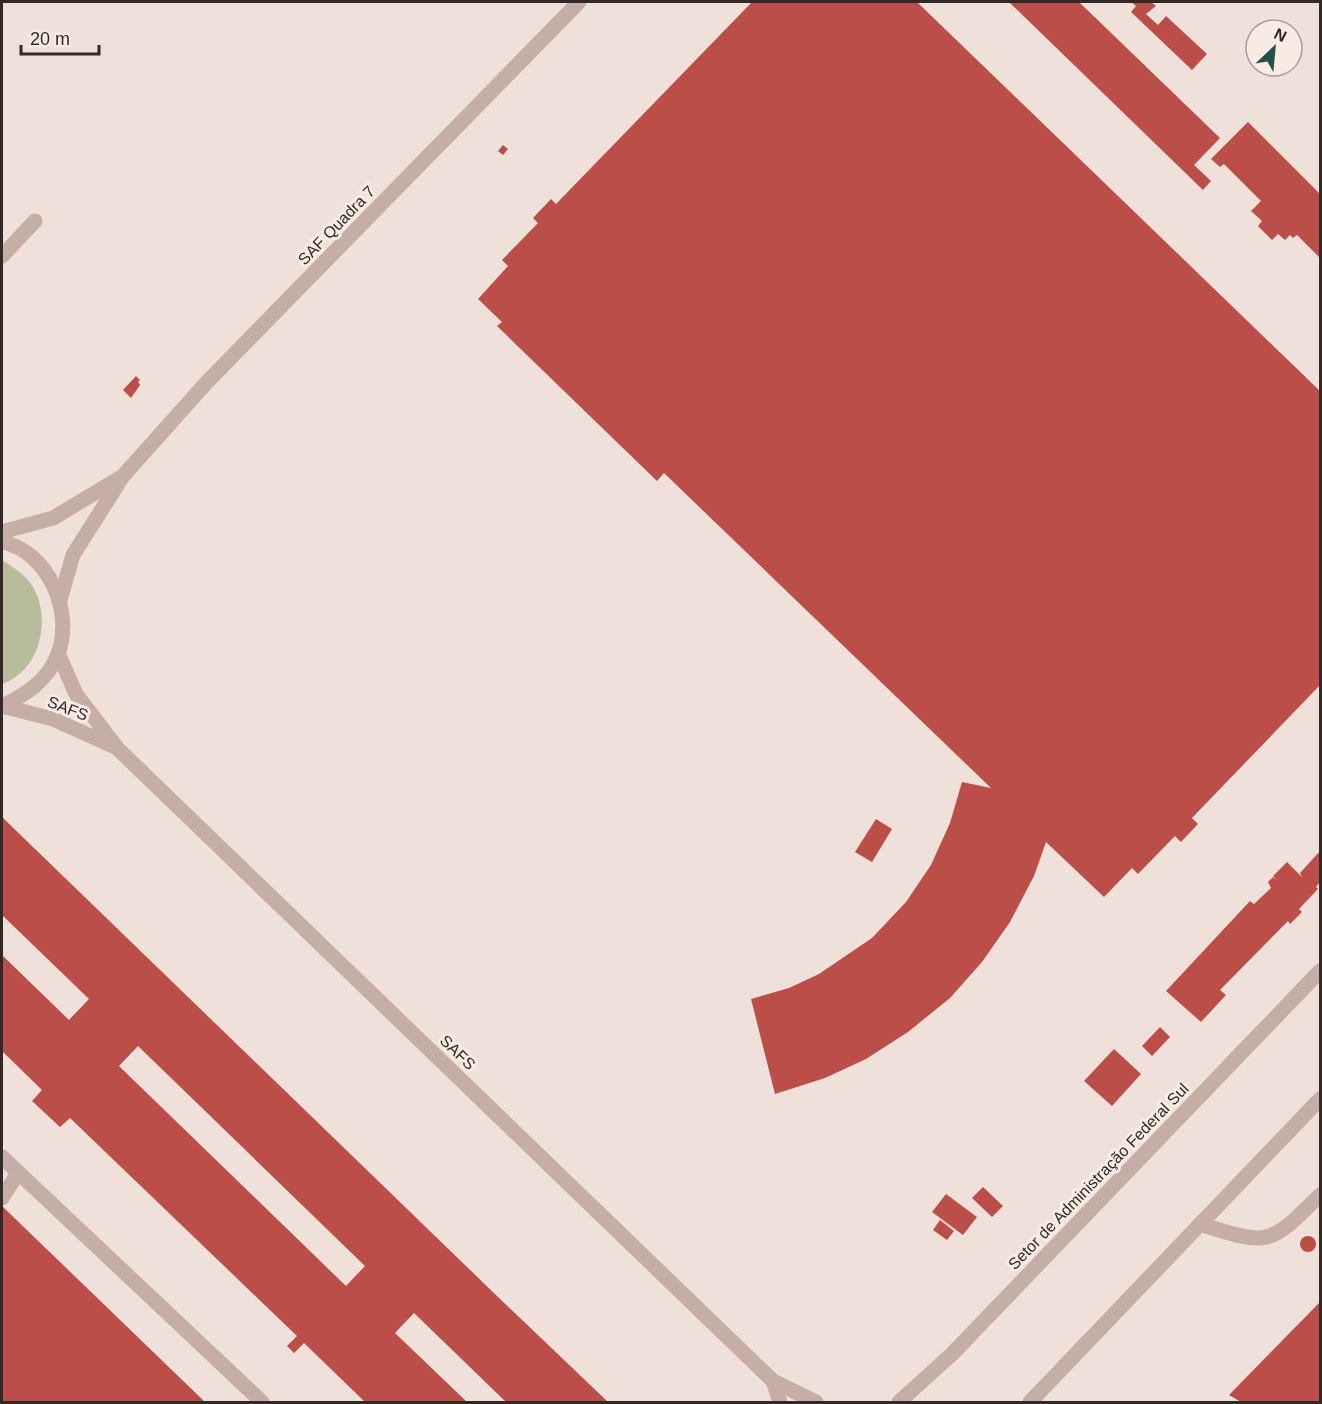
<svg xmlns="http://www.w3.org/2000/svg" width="1322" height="1404" viewBox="0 0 1322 1404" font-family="Helvetica,sans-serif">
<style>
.green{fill:#b8bc9a}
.building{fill:#bc4e4a;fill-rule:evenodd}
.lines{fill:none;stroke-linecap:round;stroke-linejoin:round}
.minor{stroke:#c5aea6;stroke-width:15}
.labels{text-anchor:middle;stroke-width:6;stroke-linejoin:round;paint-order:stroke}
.street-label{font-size:16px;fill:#322826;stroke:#f7ebe4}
</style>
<rect width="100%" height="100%" fill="#efe0d9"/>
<path class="green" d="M2,560c11,7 24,15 31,27 19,33 7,84 -31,97z"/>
<g class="building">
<path d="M752,2h165l403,389v294l-128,133 6,6 -17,18 -6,-6 -37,38 -6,-6 -28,29 -58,-55 -12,34 -24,46 -28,40 -32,36 -42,34 -42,27 -41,19 -50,16 -24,-95 38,-11 30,-14 53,-36 34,-36 25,-37 19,-42 12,-41 29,6 -327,-315 -7,8 -160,-155 5,-4 -24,-23 30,-33 -6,-6 36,-37 -5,-5 18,-19 5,5z"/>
<path d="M1009,2h70l141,136 -26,27 17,16 -8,9z"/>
<path d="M1131,2h20l5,4 -10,8 12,11 8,-9 41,38 -15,16 -61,-58 5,-6z"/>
<path d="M1248,122l72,72v64l-23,-23 -4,3 -3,-3 -5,5 -7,-6 -6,6 -14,-14 4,-5 -11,-10 10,-10 -37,-37 -4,3 -9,-8z"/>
<path d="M503,145l5,4 -5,6 -5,-4z"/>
<path d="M136,376l4,4 -2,2 2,3 -9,13 -8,-8z"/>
<path d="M2,817l496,480 110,105h-102l-92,-89 -19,20 72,69h-102l-61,-59 -10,10 -7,-7 10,-10 -227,-218 -10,9 -28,-26 10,-11 -40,-39v-96l67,65 20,-21 -87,-84zM138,1046l227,220 -19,20 -227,-220z"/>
<path d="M876,819l16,10 -20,33 -17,-10z"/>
<path d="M1320,851v31l-4,5 2,2 -19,20 3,3 -12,12 -2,-3 -68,69 6,5 -25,27 -35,-31 84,-90 4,3 17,-16 -3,-6 5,-5 4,3 -4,-4 14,-14 15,15 -2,-4z"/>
<path d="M1160,1027l10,10 -18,19 -10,-10z"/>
<path d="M1114,1049l27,25 -29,32 -28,-25z"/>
<path d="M983,1187l20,19 -11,11 -20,-19z"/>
<path d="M946,1194l31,23 -14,18 -31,-23z"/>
<path d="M2,1206l203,196h-203z"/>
<path d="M940,1220l14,11 -7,9 -14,-10z"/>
<circle cx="1308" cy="1244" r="8"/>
<path d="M1320,1302v100h-79l-12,-7z"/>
</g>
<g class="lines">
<g class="minor">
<path d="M2,256l33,-35"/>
<path d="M2,532l51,-14 67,-40"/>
<path d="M2,542c46,9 72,69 56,112 -10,26 -32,41 -56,52"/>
<path d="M60,600l13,-45 50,-79 84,-94 372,-380"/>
<path d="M58,653l18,41 42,55 655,632 43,21"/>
<path d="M2,706l51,13 62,28"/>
<path d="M2,1157l260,245"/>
<path d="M2,1198l16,-25"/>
<path d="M1200,1224c69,22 69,22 120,-29"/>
<path d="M773,1381l7,21"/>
<path d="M899,1402l53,-48 368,-383"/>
<path d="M1030,1402l290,-303"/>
</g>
</g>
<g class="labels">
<g class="street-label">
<text transform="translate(336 225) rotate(-46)" y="6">SAF Quadra 7</text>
<text transform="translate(68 708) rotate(21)" y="6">SAFS</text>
<text transform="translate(458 1052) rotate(44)" y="6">SAFS</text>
<text transform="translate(1098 1176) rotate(-46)" y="6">Setor de Administração Federal Sul</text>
</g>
</g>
<rect width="1322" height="1404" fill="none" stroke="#322826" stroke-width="6"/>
<g transform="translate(1274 48) rotate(26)"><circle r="28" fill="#f7ebe4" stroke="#a89d98" stroke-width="1.5"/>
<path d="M0-4.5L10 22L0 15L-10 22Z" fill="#1f5049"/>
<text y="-9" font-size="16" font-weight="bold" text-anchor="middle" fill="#322826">N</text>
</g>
<path d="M21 45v9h78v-9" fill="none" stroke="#322826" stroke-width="3"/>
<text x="30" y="45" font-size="18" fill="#322826" stroke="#f7ebe4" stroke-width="4.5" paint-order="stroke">20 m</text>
</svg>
